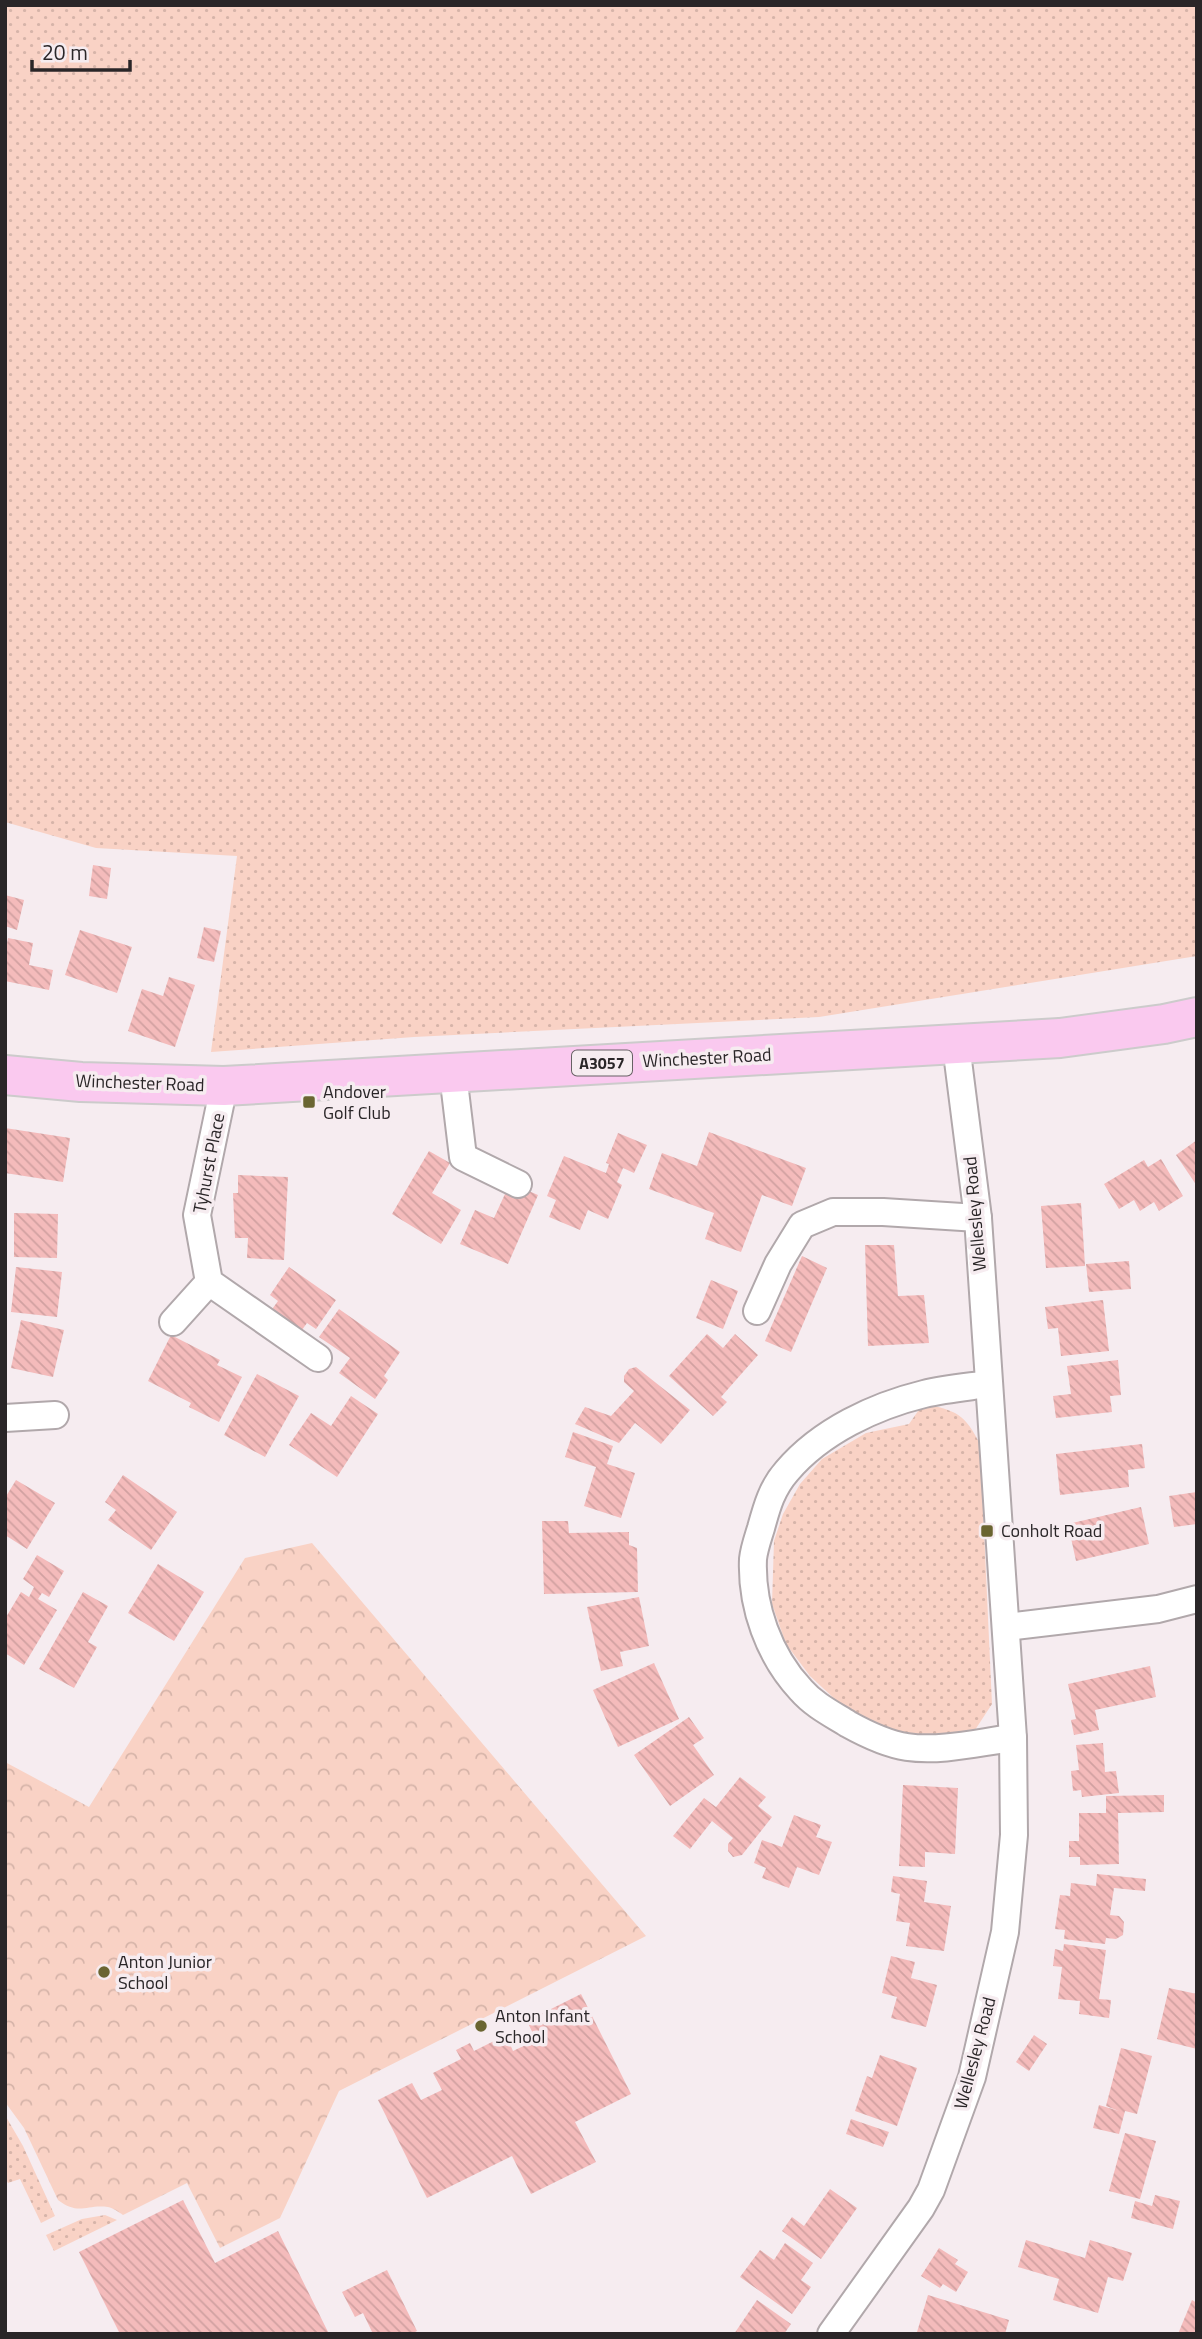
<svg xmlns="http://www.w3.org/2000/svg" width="1202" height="2339" viewBox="0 0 1202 2339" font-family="'Titillium Web',sans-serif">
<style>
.grass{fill:url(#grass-dots)}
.park{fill:url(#park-crowns)}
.building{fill:url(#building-back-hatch)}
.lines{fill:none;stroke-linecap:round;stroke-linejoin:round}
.minor-casing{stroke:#b1a8ab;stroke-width:30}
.primary-casing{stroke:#cccbcb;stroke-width:42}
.minor{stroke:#fff;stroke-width:26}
.primary{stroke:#fac9ef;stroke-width:38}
.poi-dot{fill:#6a6531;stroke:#f6ecf0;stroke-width:2.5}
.labels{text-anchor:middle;stroke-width:7;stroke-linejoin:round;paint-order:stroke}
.shield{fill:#f6ecf0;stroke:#676164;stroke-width:2}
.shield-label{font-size:16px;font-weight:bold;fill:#2a2628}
.street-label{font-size:18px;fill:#2a2628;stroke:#f6ecf0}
.poi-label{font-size:18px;fill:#2a2628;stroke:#f6ecf0;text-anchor:start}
</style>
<defs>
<pattern id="grass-dots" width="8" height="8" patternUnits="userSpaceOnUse" patternTransform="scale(1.75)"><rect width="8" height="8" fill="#f9d2c5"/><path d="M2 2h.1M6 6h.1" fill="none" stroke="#d6b4a9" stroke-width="1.8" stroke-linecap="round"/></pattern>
<pattern id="park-crowns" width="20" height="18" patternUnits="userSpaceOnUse" patternTransform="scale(1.75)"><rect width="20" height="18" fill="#f9d2c5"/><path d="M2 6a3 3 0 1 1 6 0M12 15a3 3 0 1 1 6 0" fill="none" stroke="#d6b4a9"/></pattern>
<pattern id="building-back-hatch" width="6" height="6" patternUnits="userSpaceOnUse" patternTransform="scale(1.75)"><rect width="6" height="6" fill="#f4bbbb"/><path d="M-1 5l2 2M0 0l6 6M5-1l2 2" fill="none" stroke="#d1a1a1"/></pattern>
</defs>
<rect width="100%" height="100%" fill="#f6ecf0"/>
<g class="grass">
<path d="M5,5h1192v951l-378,61 -405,20 -203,15 26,-196 -141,-8 -91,-26z"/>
<path d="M923,1404c33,6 42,10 57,40l12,260 -17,26 -21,8 -53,-3 -32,-14 -31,-19 -28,-26 -24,-32 -14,-40 2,-63 9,-27 17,-30 22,-25 44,-26 43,-9z"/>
<path d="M5,2115l18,31 32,70 -14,7 -21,-44 -12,4 -3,-5z"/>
<path d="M105,2215l12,5 -63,31 -8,-16 36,-16z"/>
</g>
<path class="park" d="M312,1543l334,393 -307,155 -59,127 -60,30 -33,-65 -64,32c-4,-3 -10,-7 -15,-8 -22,-3 -29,9 -50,-7l-34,-72 -19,-26v-340l84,45 156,-249z"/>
<g class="building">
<path d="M93,865l18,3 -4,31 -18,-3z"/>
<path d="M5,895l19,5 -7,30 -12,-4z"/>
<path d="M204,927l17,4 -7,31 -17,-4z"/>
<path d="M80,930l52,17 -15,46 -52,-18z"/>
<path d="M8,938l25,5 -4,22 24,5 -4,20 -44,-9v-27z"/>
<path d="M169,977l26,8 -20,62 -47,-16 14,-42 21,7z"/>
<path d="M5,1128l65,10 -7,44 -58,-9z"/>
<path d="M709,1132l97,36 -14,38 -30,-11 -21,57 -36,-13 9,-26 -65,-24 13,-36 35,13z"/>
<path d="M618,1133l29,12 -13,28 -11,-5 -6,14 5,3 -14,34 -20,-9 -8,20 -31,-13 7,-17 -9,-4 17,-40 42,17 3,-9 -3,-1z"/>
<path d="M1197,1140v46l-21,-31z"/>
<path d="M429,1151l21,12 -18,30 29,17 -20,34 -49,-30z"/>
<path d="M1161,1159l22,37 -24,15 -5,-9 -14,9 -6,-11 -15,9 -15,-25 40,-24 4,7z"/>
<path d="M238,1175l50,2 -4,83 -37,-2 1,-20h-13l-2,-45h5z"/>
<path d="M510,1183l28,12 -30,69 -48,-20 15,-34 19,8z"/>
<path d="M1081,1203l4,63 -39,2 -5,-62z"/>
<path d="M14,1213l44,1 -1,44 -43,-1z"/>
<path d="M865,1245h29l4,51 26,-1 5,48 -61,3z"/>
<path d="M802,1256l25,12 -36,84 -26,-11z"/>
<path d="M1129,1261l2,28 -42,3 -3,-28z"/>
<path d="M16,1267l46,5 -5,45 -46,-5z"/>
<path d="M289,1267l47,33 -20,29 -9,-6 -8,11 -29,-22 8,-11 -8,-6z"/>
<path d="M711,1280l27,11 -15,38 -27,-11z"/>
<path d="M1103,1300l6,51 -48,5 -3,-28 -10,1 -3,-22z"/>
<path d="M339,1309l61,43 -16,24 4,4 -13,19 -36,-26 11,-15 -31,-21z"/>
<path d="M21,1320l43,10 -11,47 -42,-9z"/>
<path d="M707,1334l16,14 12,-14 23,21 -37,42 6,5 -14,14 -44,-40z"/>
<path d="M171,1335l49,25 -3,5 25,12 -23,45 -30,-15 2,-4 -43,-22z"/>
<path d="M1118,1360l3,35 -11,1 2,16 -56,6 -3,-22 18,-2 -4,-28z"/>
<path d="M636,1367l54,43 -29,34 -26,-21 -16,20 -44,-19 10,-17 26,9 23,-25 -10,-9v-6l5,-7z"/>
<path d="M257,1374l42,22 -34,61 -41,-22z"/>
<path d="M351,1396l27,18 -41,63 -48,-32 22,-32 20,13z"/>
<path d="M573,1432l40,14 -6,18 28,9 -14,45 -37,-12 12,-39 -31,-10z"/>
<path d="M1142,1444l3,24 -17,2 1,17 -69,8 -4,-41z"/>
<path d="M123,1475l54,37 -26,38 -43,-30 8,-10 -11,-8z"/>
<path d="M16,1480l39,23 -28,46 -22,-14v-37z"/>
<path d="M1197,1492v32l-23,3 -5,-31z"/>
<path d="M1141,1507l8,37 -73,17 -8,-37z"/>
<path d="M542,1521h26l1,12 60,-1v13l8,3 1,44 -94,2z"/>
<path d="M37,1555l27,16 -15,26 -7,-4 -4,6 19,11 -33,55 -19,-12v-34l16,-27 8,5 5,-10 -11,-8z"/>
<path d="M158,1564l46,28 -30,49 -46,-28z"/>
<path d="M83,1592l25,14 -20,36 9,5 -23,41 -35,-19z"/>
<path d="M639,1597l10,49 -29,6 3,14 -22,5 -14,-64z"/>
<path d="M654,1663l25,56 -61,28 -25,-57z"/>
<path d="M1150,1666l6,31 -61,13 4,20 -25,5 -3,-15 5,-1 -8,-35z"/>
<path d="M689,1717l15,21 -11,7 21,30 -44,31 -36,-51z"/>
<path d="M1103,1743l2,29 11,-1 3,22 -37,4 -1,-7 -8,1 -2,-20 8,-1 -3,-25z"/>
<path d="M740,1777l26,20 -8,9 14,11 -30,38 -9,2 -5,-6v-7l5,-6 -21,-17 -22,28 -17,-13 31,-38 12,9z"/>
<path d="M903,1785l55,3 -3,66 -30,-2v15l-26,-1z"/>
<path d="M1164,1795v17l-46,1 1,51 -39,1v-8h-11v-16h10v-28h27v-17z"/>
<path d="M794,1815l27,10 -5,12 16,5 -13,33 -22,-8 -8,21 -27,-10 4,-10 -12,-5 8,-23 20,7z"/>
<path d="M1097,1874l49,5 -1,12 -31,-3 -4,27 9,1 5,6 -1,13 -7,4 -10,-1 -1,6 -41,-5 1,-9 -10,-1 5,-34 10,1 1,-13 25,3z"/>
<path d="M893,1876l34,5 -3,21 27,4 -7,45 -38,-5 4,-23 -14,-2 4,-27 -9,-2z"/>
<path d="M1064,1944l42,6 -7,49 12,1 -2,18 -30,-4 1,-13 -22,-2 4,-32 -9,-1 2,-17 8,2z"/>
<path d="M891,1956l24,6 -4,16 26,7 -11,42 -35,-9 6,-21 -15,-4z"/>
<path d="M1169,1988l28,6v55l-40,-10z"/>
<path d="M581,1994l50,100 -56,28 21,40 -65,32 -19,-38 -85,42 -49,-98 34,-17 9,17 21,-10 -9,-17 28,-14 -5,-9 14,-7 4,8 32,-16 7,16 23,-11 -9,-19z"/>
<path d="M1034,2035l13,9 -18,27 -13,-9z"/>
<path d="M1121,2048l31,8 -15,58 -12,-3 -6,23 -26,-6 6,-23 20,6 -13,-5z"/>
<path d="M880,2055l37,13 -20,58 -42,-15 12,-35 5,2z"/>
<path d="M851,2119l38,13 -6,15 -37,-13z"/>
<path d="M1125,2133l31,8 -16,58 -31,-8z"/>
<path d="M830,2189l27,19 -36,51 -39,-28 10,-14 12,9z"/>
<path d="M1155,2195l25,6 -7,28 -42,-11 4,-17 17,5z"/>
<path d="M183,2200l32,63 63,-32 51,103h-209l-41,-82z"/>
<path d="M1026,2240l59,18 5,-18 42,13 -9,28 -15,-4 -10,36 -45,-13 6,-21 -41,-12z"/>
<path d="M785,2243l28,20 -12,17 10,7 -19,27 -52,-37 20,-27 14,10z"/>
<path d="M939,2248l19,12 -3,4 13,8 -12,20 -13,-8 -3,4 -19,-12z"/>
<path d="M387,2270l30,61 -6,3h-38l-10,-21 -8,4 -13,-25z"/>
<path d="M928,2295l81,25 -4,14 -88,-2z"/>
<path d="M757,2300l34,24 -7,10h-50z"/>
<path d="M1192,2300l5,3v31h-19z"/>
</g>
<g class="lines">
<g class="minor-casing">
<g id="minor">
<path d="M453,1074l10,83 55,27"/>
<path d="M224,1086l-27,129 12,67 109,76"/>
<path d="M757,1311l21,-47 24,-39 31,-13h50l95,6"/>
<path d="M173,1322l36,-40"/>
<path d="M988,1384c-21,3 -43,5 -64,10 -49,12 -103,37 -137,77 -15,17 -20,35 -26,57 -3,10 -7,21 -8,31 -2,47 16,97 48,131 13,15 31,24 47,34 18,10 39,20 59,23 34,5 73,-5 106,-9"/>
<path d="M5,1418l50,-3"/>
<path d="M1006,1627l152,-18 39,-10"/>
<path d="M831,2334l90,-126 10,-18 41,-113 33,-145 9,-97 -1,-97 -35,-520 -22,-173"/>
</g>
</g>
<g class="primary-casing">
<path id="primary" d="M5,1075l76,7 143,4 836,-48 104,-14 33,-7"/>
</g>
<use href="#minor" class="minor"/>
<use href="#primary" class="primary"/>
</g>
<g class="poi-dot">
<rect x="302" y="1095" width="14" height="14" rx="3.5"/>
<rect x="980" y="1524" width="14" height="14" rx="3.5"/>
<circle cx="104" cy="1972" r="7"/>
<circle cx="481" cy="2026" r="7"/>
</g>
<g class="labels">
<rect class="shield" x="572" y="1050.5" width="60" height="25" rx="5"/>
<g class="shield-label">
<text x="602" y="1069">A3057</text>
</g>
<g class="street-label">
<text transform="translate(707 1058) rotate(-3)" y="6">Winchester Road</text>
<text transform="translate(140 1083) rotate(2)" y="6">Winchester Road</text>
<text transform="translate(209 1163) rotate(-79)" y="6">Tyhurst Place</text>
<text transform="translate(975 1214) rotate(-95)" y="6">Wellesley Road</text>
<text transform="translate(975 2053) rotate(-75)" y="6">Wellesley Road</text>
</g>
<g class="poi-label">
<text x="323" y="1098">Andover<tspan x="323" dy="21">Golf Club</tspan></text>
<text x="1001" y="1537">Conholt Road</text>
<text x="118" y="1968">Anton Junior<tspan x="118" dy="21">School</tspan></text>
<text x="495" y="2022">Anton Infant<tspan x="495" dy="21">School</tspan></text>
</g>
</g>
<rect width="1202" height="2339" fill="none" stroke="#2a2628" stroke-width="14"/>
<path d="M32 60v10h98v-10" fill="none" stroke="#2a2628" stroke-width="3.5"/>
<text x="42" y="60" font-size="21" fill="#2a2628" stroke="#f6ecf0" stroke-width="5" paint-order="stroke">20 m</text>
</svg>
